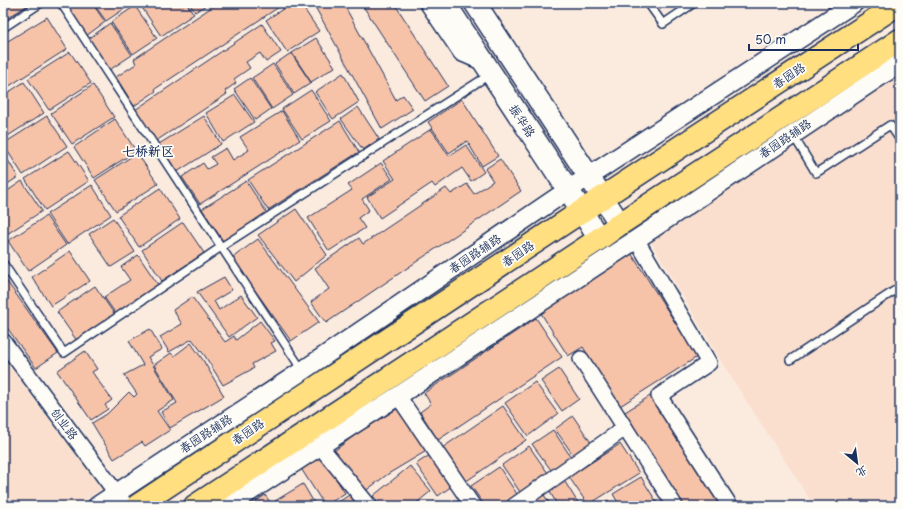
<svg xmlns="http://www.w3.org/2000/svg" width="903" height="509" viewBox="0 0 903 509" font-family="'Playpen Sans','LXGW WenKai TC',sans-serif">
<style>
.built{fill:#fadfce}
.building{fill:#f7c3a8;stroke:#1b2f5e}
.lines{fill:none;stroke-linecap:round;stroke-linejoin:round}
.service-casing{stroke:#1b2f5e;stroke-width:10}
.minor-casing{stroke:#1b2f5e;stroke-width:18}
.tertiary-casing{stroke:#1b2f5e;stroke-width:21}
.secondary-casing{stroke:#1b2f5e;stroke-width:24}
.primary-casing{stroke:#1b2f5e;stroke-width:25}
.service{stroke:#fdfcf7;stroke-width:7}
.minor{stroke:#fdfcf7;stroke-width:15}
.tertiary{stroke:#fdfcf7;stroke-width:18}
.secondary{stroke:#fdfcf7;stroke-width:21}
.primary{stroke:#ffdf80;stroke-width:22}
.labels{text-anchor:middle;stroke-width:3.5;stroke-linejoin:round;paint-order:stroke}
.street-label{font-size:12px;fill:#1b2f5e;stroke:#fdfcf7}
.neighbourhood-label{font-size:13px;font-weight:bold;fill:#1b2f5e;stroke:#fdfcf7}
</style>
<rect width="100%" height="100%" fill="#fbebdf"/>
<filter id="ink" filterUnits="userSpaceOnUse"><feTurbulence type="fractalNoise" baseFrequency=".025" numOctaves="2"/><feDisplacementMap in="SourceGraphic" scale="8" xChannelSelector="R" yChannelSelector="G"/><feConvolveMatrix kernelMatrix="1 2 1 2 8 2 1 2 1" color-interpolation-filters="sRGB"/></filter>
<g filter="url(#ink)">
<g class="built">
<path d="M900,63v443h-86l-90,-140 -78,-133z"/>
<path d="M3,358l99,131 -26,17h-73z"/>
</g>
<g class="building">
<path d="M3,3h28l-28,18z"/>
<path d="M70,3h22l13,19 -19,14 -20,-30z"/>
<path d="M93,3h40l-27,18z"/>
<path d="M139,3h47l8,11 -33,22z"/>
<path d="M189,3h20l-14,9z"/>
<path d="M218,3h67l-130,86 1,2 -22,15 -18,-29 20,-13 -2,-5z"/>
<path d="M292,3h8l19,28 -32,21 -21,-32z"/>
<path d="M313,3h30l53,97 7,-5 10,14 -31,20z"/>
<path d="M361,3h33l54,83 -23,15z"/>
<path d="M135,6l22,32 -24,16 -22,-32z"/>
<path d="M47,17l20,32 -64,41v-46z"/>
<path d="M110,23l22,32 -24,16 -21,-31z"/>
<path d="M262,24l19,28 -15,10 -6,-9 -14,9 4,6 -16,11 2,4 -11,8 2,3 -71,47 -21,-31z"/>
<path d="M316,38l19,29 -24,15 -19,-29z"/>
<path d="M70,52l21,31 -42,27 -21,-31z"/>
<path d="M291,53l20,30 -17,11 -19,-30z"/>
<path d="M273,64l20,31 -21,14 -20,-31z"/>
<path d="M343,73l16,29 -26,17 -18,-27z"/>
<path d="M250,78l21,31 -16,11 -21,-31z"/>
<path d="M24,82l20,31 -41,26v-43z"/>
<path d="M93,85l21,32 -42,27 -21,-31z"/>
<path d="M311,90l20,31 -29,18 -20,-30z"/>
<path d="M235,95l19,27 -31,20 -17,-29z"/>
<path d="M462,99l36,57 -16,10 -15,-25 -18,12 -21,-31z"/>
<path d="M358,107l21,32 -16,11 -22,-31z"/>
<path d="M282,111l18,29 -100,64 -18,-27 21,-14 4,6 9,-5 -5,-7 15,-9 7,12 16,-10 -9,-13z"/>
<path d="M47,116l20,30 -44,29 -20,-31z"/>
<path d="M204,116l17,28 -44,28 -18,-28z"/>
<path d="M115,119l21,32 -42,27 -20,-31z"/>
<path d="M340,121l19,31 -91,58 -20,-30z"/>
<path d="M431,129l18,27 17,-11 18,27 -13,9 -9,-13 -27,19 -3,-4 -52,35 -13,-21 28,-18 -12,-18z"/>
<path d="M69,151l20,30 -44,29 -20,-31z"/>
<path d="M3,152l15,25 -15,10z"/>
<path d="M137,153l21,31 -42,27 -21,-31z"/>
<path d="M500,159l21,32 -195,132 -15,-21 18,-13 -14,-21 44,-30 4,6 83,-56 5,6 16,-10 7,10 19,-13 -8,-12z"/>
<path d="M381,163l11,16 -30,20 7,11 -11,8 7,10 -36,23 -21,-33 44,-28 -4,-5z"/>
<path d="M22,181l20,30 -38,25 -1,-1v-41z"/>
<path d="M246,181l21,32 -44,28 -21,-32z"/>
<path d="M92,185l19,30 -44,29 -20,-30z"/>
<path d="M160,188l20,31 -41,28 -21,-31z"/>
<path d="M296,209l31,46 -33,27 -36,-47z"/>
<path d="M46,216l20,29 -38,26 -20,-30z"/>
<path d="M113,218l22,34 -24,15 -22,-33z"/>
<path d="M183,222l21,31 -42,28 -20,-31z"/>
<path d="M258,239l61,83 -28,19 -59,-83z"/>
<path d="M70,251l20,30 -39,25 -19,-29z"/>
<path d="M631,253l66,104 -77,49 -37,-59 -15,9 -29,-46z"/>
<path d="M138,255l21,31 -43,28 -12,-17 26,-17 -9,-13z"/>
<path d="M3,276l55,77 -22,15 -33,-46z"/>
<path d="M224,277l8,13 -18,11 5,9 22,-15 16,22 -28,20 -32,-45z"/>
<path d="M95,286l20,29 -38,26 -20,-29z"/>
<path d="M192,297l33,45 9,-6 2,4 24,-19 15,20 -4,2 5,8 -24,13 2,4 -31,17 -18,-29 -13,-17 -23,13 -9,-15 22,-13 -9,-14z"/>
<path d="M536,318l26,39 -124,83 -18,-28 11,-8 -7,-11z"/>
<path d="M150,329l12,20 -14,8 26,43 -17,11 13,19 -25,16 -3,-4 -28,17 -22,-36 15,-9 22,-22 5,5 3,-3 -13,-19 19,-10 -14,-24z"/>
<path d="M191,343l12,17 21,36 -54,32 -9,-16 16,-9 -23,-38 17,-12 3,3z"/>
<path d="M85,351l12,18 -5,3 20,28 -7,5 3,4 -17,11 -34,-49z"/>
<path d="M559,369l20,30 -17,12 -21,-30z"/>
<path d="M535,382l23,32 -30,22 -23,-33z"/>
<path d="M650,396l72,110h-41l-59,-92z"/>
<path d="M503,406l23,34 -61,42 -23,-34z"/>
<path d="M400,407l28,43 -40,24 -24,18 -30,-41 21,-16z"/>
<path d="M573,416l21,31 -18,12 -21,-30z"/>
<path d="M553,430l20,30 -19,14 -22,-30z"/>
<path d="M620,444l19,29 -51,32 -19,-28z"/>
<path d="M529,446l21,30 -28,19 -20,-30z"/>
<path d="M320,454l25,39 -20,13 -25,-39z"/>
<path d="M430,455l22,31 -14,10 -22,-32z"/>
<path d="M410,466l21,25 -18,15h-31l-9,-10z"/>
<path d="M499,467l20,30 -13,9h-21l-14,-20z"/>
<path d="M641,477l18,29h-39l-7,-12z"/>
<path d="M565,482l15,24h-22l-8,-14z"/>
<path d="M303,484l13,22h-38l-3,-5z"/>
<path d="M352,493l10,13h-29z"/>
<path d="M265,495l8,11h-33l10,-7 4,4z"/>
<path d="M544,495l7,11h-26z"/>
<path d="M459,500l5,6h-14z"/>
<path d="M608,500l4,6h-15z"/>
</g>
<g class="lines">
<g class="service-casing">
<g id="service">
<path d="M61,3l241,367"/>
<path d="M648,3l15,21 31,-21"/>
<path d="M3,28l38,-25"/>
<path d="M793,135l23,38 74,-48 10,15"/>
<path d="M3,263l61,90 157,-106 268,-172"/>
<path d="M790,360l110,-73"/>
</g>
</g>
<g class="minor-casing">
<g id="minor">
<path d="M636,239l73,124 -50,33 71,110"/>
<path d="M3,341l123,165"/>
<path d="M581,359l94,147"/>
<path d="M398,396l75,110"/>
<path d="M320,446l49,60"/>
<path d="M514,506l111,-78"/>
</g>
</g>
<g class="tertiary-casing">
<g id="tertiary">
<path d="M429,3l33,49 21,9"/>
<path d="M97,506l205,-135 266,-181 286,-187"/>
<path d="M228,506l92,-60 78,-50 248,-163 254,-170"/>
</g>
</g>
<g class="secondary-casing">
<g id="secondary">
<path d="M445,3l137,208 17,28"/>
<path d="M475,3l145,221"/>
</g>
</g>
<g class="primary-casing">
<g id="primary">
<path d="M137,506l445,-295 318,-208"/>
<path d="M195,506l404,-267 21,-15 280,-184"/>
</g>
</g>
<use href="#service" class="service"/>
<use href="#minor" class="minor"/>
<use href="#tertiary" class="tertiary"/>
<use href="#secondary" class="secondary"/>
<use href="#primary" class="primary"/>
</g>
</g>
<g class="labels">
<g class="street-label">
<text transform="translate(789 76) rotate(-33)" y="4">春园路</text>
<text transform="translate(522 121) rotate(57)" y="4">振华路</text>
<text transform="translate(785 139) rotate(-34)" y="4">春园路辅路</text>
<text transform="translate(475 254) rotate(-34)" y="4">春园路辅路</text>
<text transform="translate(518 254) rotate(-34)" y="4">春园路</text>
<text transform="translate(64 424) rotate(53)" y="4">创业路</text>
<text transform="translate(248 432) rotate(-34)" y="4">春园路</text>
<text transform="translate(206 434) rotate(-33)" y="4">春园路辅路</text>
</g>
<g class="neighbourhood-label">
<text x="148" y="156">七桥新区</text>
</g>
</g>
<rect width="903" height="509" fill="none" stroke="#fdfcf7" stroke-width="16"/>
<rect x="8" y="8" width="887" height="493" fill="none" stroke="#1b2f5e" stroke-width="1.5" filter="url(#ink)"/>
<g transform="translate(857 463) rotate(151)" stroke="#fdfcf7" stroke-width="3" paint-order="stroke">
<path d="M0-3L7 15L0 10L-7 15Z" fill="#1b2f5e"/>
<text y="-6" font-size="11" font-weight="bold" text-anchor="middle" fill="#1b2f5e">北</text>
</g>
<path d="M749 44v6h109v-6" fill="none" stroke="#1b2f5e" stroke-width="2"/>
<text x="755" y="44" font-size="12" fill="#1b2f5e" stroke="#fdfcf7" stroke-width="3" paint-order="stroke">50 m</text>
</svg>
